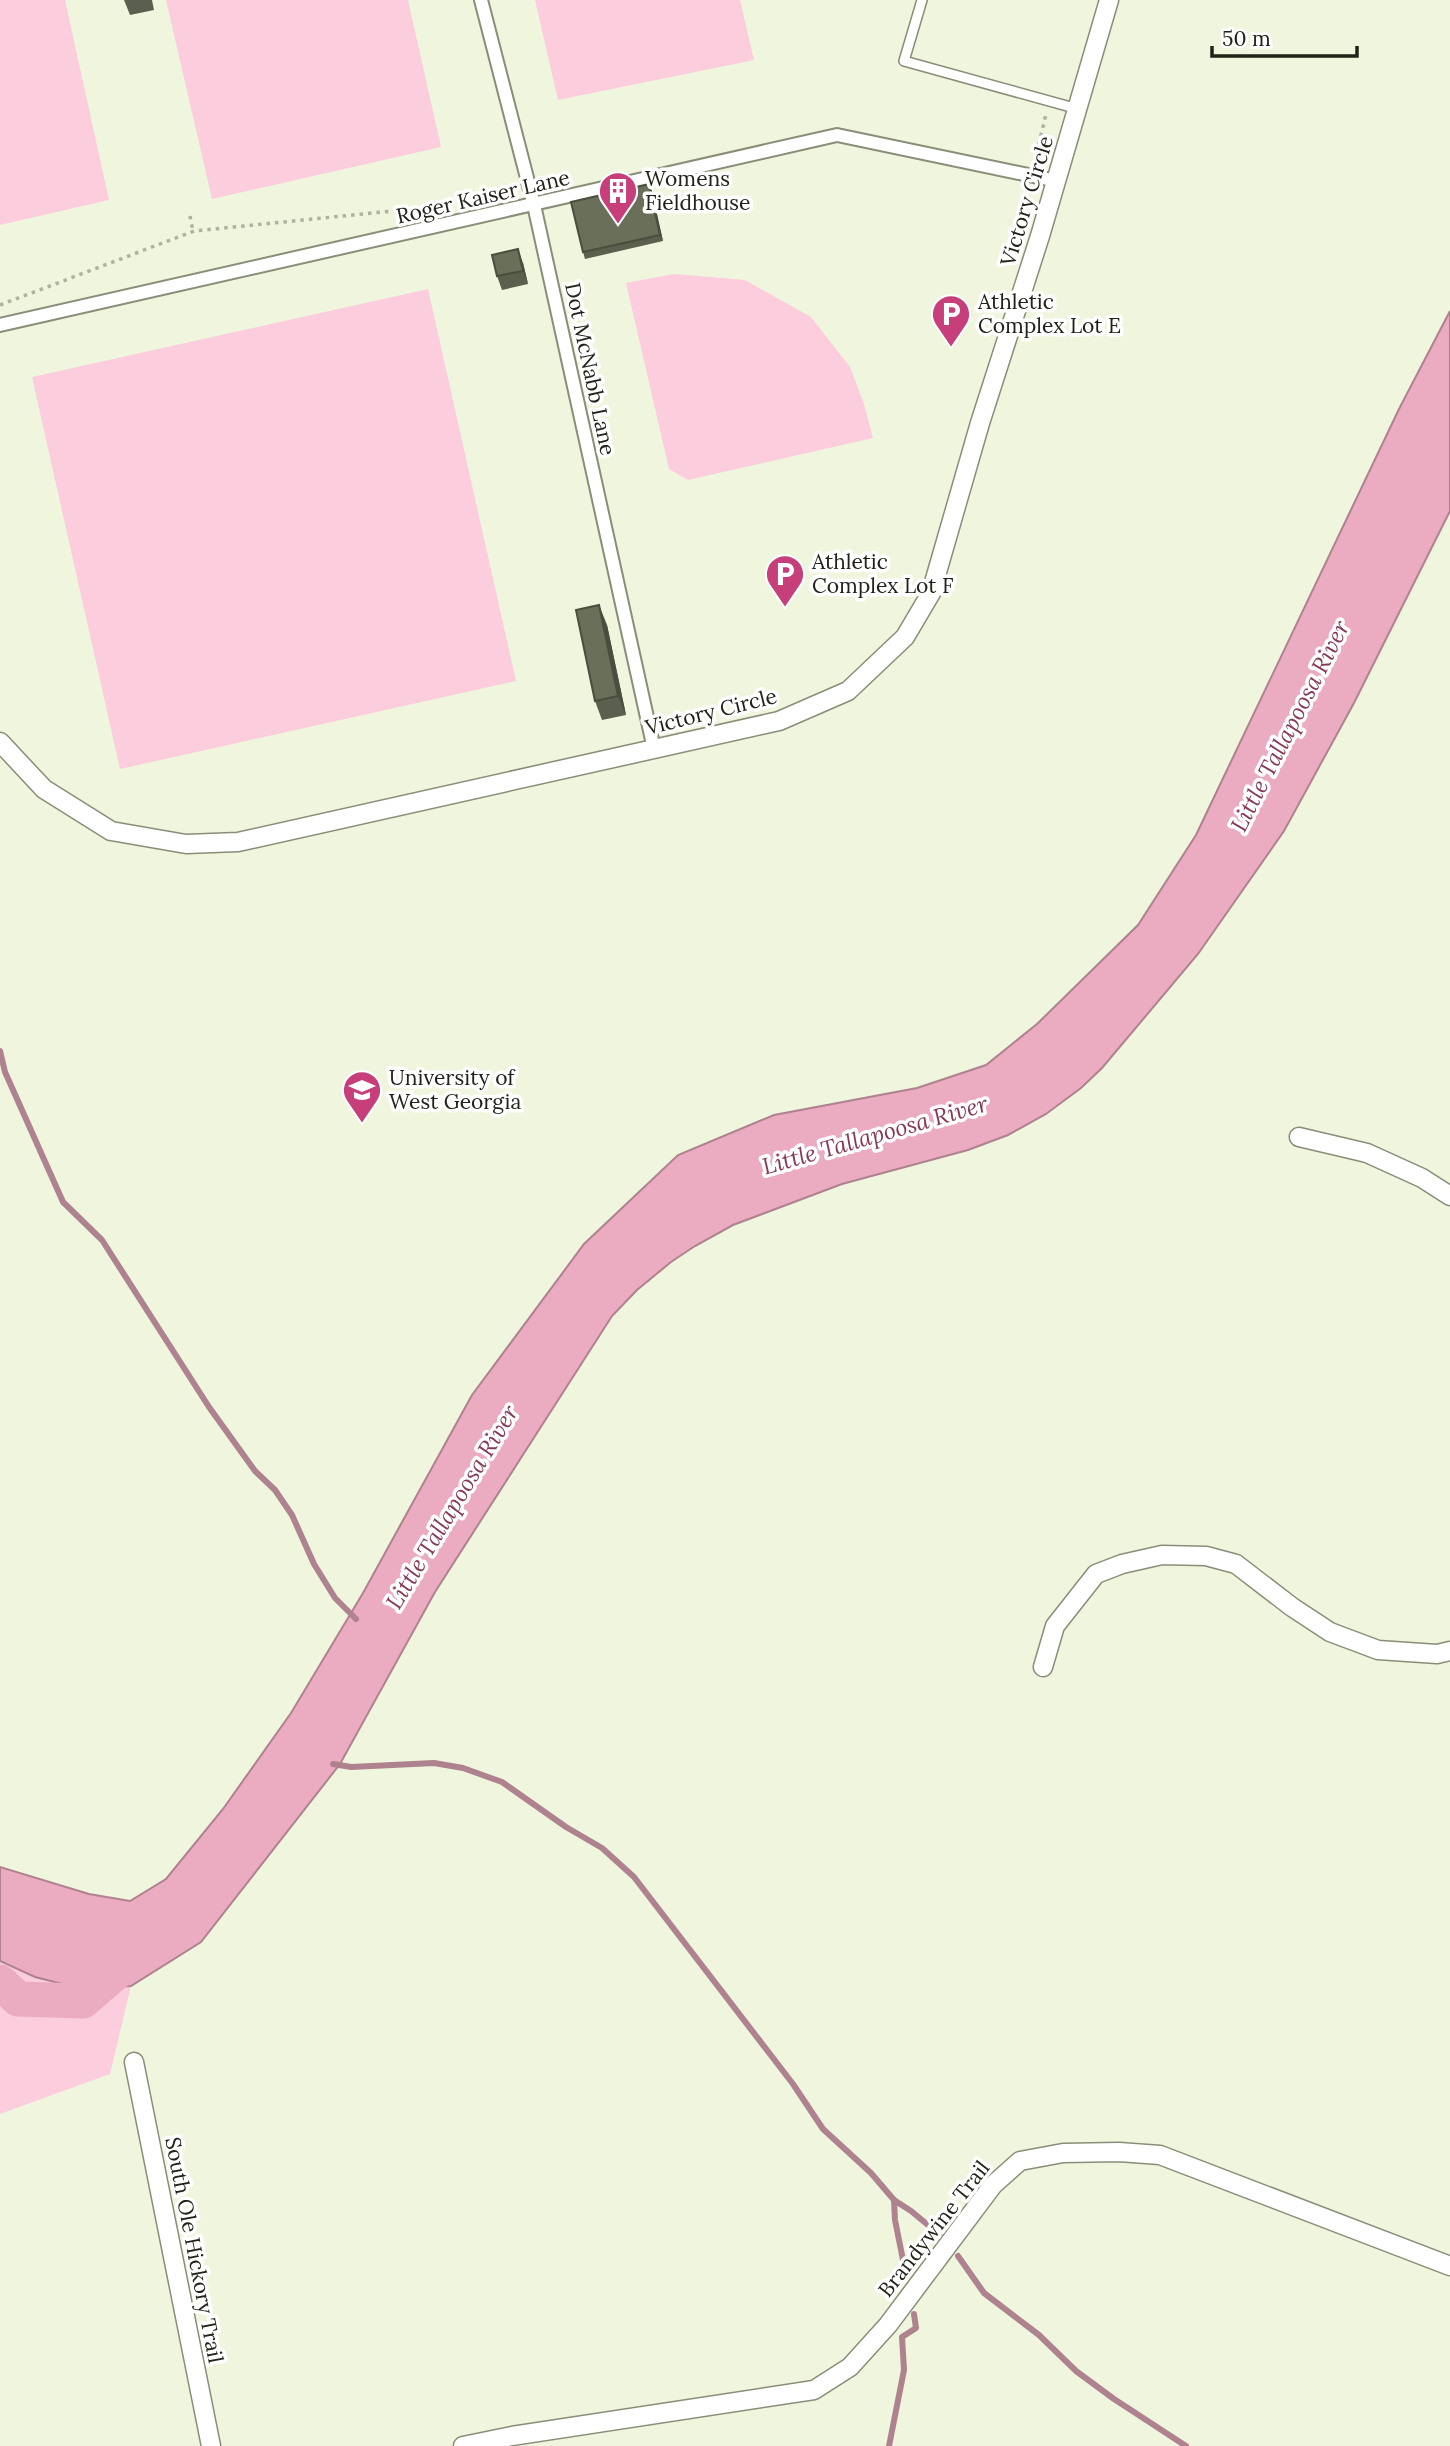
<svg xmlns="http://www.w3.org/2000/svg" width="1450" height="2446" viewBox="0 0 1450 2446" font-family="Lora,serif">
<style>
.green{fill:#fccddc}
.water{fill:#ebabc0;stroke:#ae828e;stroke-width:2}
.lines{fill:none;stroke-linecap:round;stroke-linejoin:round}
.stream{stroke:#ae828e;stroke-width:6}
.river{stroke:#ebabc0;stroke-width:35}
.service-casing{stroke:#888e77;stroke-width:12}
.pedestrian-casing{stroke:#888e77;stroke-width:16}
.minor-casing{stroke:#888e77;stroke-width:21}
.path{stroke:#adb39e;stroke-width:3.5;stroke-dasharray:3.5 5;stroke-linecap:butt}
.service{stroke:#fff;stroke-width:9}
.pedestrian{stroke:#fff;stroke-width:12}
.minor{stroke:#fff;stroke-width:18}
.wall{fill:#5b5f4d}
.shaded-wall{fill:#4a4e3e}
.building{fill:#6a6f59;stroke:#4a4e3e;stroke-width:2}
.labels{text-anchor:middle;stroke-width:7;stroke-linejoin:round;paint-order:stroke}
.poi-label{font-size:21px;fill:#202319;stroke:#fff;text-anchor:start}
.street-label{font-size:21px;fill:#202319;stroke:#fff}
.water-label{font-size:23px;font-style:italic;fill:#853957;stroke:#fff}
</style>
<rect width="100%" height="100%" fill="#eff6dd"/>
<g class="green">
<path d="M0,0h65l44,200 -109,25z"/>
<path d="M166,0h242l33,147 -229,52z"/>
<path d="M535,0h205l14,60 -196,40z"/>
<path d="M674,274l71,6 66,37 39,50 14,37 9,34 -185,42 -19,-11 -43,-186z"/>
<path d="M428,289l88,392 -396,88 -88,-392z"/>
<path d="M0,1961l35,16 43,11 53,-2 -21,88 -110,40z"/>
</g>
<path class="water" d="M1450,311v200l-96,192 -70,128 -86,123 -96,114 -21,20 -35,26 -38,21 -40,15 -126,34 -109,41 -38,21 -24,16 -34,28 -25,26 -177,276 -95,172 -139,178 -70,44 -53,2 -43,-11 -35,-16v-94l89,27 41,7 36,-22 57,-70 68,-96 72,-120 109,-198 112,-151 94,-89 96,-40 143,-27 69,-23 51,-41 101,-99 58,-90 203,-426z"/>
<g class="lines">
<g class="stream">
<path d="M0,1051l5,21 58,130 39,38 107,167 46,64 20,19 17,25 22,49 21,34 21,21"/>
<path d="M333,1764l18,3 83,-4 29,5 39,14 64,45 36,21 32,29 159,207 30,45 48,44 23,27 17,11 28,23"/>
<path d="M894,2200l1,20 11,55"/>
<path d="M958,2256l26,37 55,42 37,36 38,28 72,47"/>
<path d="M889,2446l15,-76 -2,-33 14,-9 -2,-14"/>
</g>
<path class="river" d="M0,1982l18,17 65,2 51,-44"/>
<g class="service-casing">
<path id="service" d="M922,0l-18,61 174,48"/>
</g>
<g class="pedestrian-casing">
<g id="pedestrian">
<path d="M481,0l53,205 120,544"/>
<path d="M0,325l837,-190 220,46"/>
</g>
</g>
<g class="minor-casing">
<g id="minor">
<path d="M0,742l44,47 67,42 75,13 52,-2 541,-121 69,-30 57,-54 26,-44 49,-170 60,-187 69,-236"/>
<path d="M1299,1137l68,16 55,25 28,18"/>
<path d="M1043,1667l12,-41 41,-52 26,-10 40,-9 44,1 30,8 56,43 38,25 48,18 59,4 13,-3"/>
<path d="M134,2062l77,384"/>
<path d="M463,2446l49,-10 302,-46 36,-23 38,-42 105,-140 27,-24 43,-8 56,-1 41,3 290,111"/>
</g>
</g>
<g class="path">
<path d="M1035,161l11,-47"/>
<path d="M190,216l3,15"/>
<path d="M0,305l194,-74 258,-26"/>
</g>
<use href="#service" class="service"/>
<use href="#pedestrian" class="pedestrian"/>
<use href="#minor" class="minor"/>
</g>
<g class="wall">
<path d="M124,0h28l2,10 -24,5z"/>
<path d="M649,184l14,57 -78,18 -2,-7z"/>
<path d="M523,263l5,21 -26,6 -5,-14z"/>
<path d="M607,625l19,90 -24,5 -7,-19z"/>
</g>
<g class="shaded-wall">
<path d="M649,184l3,7 11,50 -3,-6z"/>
<path d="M518,249l5,14 5,21 -5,-13z"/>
<path d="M599,605l8,20 19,90 -8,-19z"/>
</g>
<g class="building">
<path d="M649,184l11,51 -77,17 -12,-50z"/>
<path d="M518,249l5,22 -26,5 -5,-21z"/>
<path d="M599,605l19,91 -23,5 -19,-91z"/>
</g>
<defs>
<g id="building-pin" transform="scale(2.0125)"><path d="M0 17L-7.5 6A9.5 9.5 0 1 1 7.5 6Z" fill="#c63e7a" stroke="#fff"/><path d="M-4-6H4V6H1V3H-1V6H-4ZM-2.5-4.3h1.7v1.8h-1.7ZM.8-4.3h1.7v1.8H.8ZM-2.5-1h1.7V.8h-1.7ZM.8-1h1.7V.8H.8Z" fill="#fff"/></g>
<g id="parking-pin" transform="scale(2.0125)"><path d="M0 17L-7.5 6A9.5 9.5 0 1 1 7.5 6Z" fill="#c63e7a" stroke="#fff"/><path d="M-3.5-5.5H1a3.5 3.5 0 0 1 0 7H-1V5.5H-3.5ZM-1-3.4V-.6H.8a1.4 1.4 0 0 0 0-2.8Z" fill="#fff"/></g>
<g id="university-pin" transform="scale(2.0125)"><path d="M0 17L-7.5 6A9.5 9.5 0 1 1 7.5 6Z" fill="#c63e7a" stroke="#fff"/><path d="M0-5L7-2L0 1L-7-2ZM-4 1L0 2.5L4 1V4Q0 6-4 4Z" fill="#fff"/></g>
</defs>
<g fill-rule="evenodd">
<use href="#building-pin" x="618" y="191"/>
<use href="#parking-pin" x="951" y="314"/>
<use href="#parking-pin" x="785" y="574"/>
<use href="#university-pin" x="362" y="1090"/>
</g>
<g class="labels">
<g class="poi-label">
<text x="645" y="186">Womens<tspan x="645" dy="24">Fieldhouse</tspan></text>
<text x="978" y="309">Athletic<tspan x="978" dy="24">Complex Lot E</tspan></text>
<text x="812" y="569">Athletic<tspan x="812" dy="24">Complex Lot F</tspan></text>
<text x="389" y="1085">University of<tspan x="389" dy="24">West Georgia</tspan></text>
</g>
<g class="street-label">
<text transform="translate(483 197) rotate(-13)" y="7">Roger Kaiser Lane</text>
<text transform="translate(1027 201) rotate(-73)" y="7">Victory Circle</text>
<text transform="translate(590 369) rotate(78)" y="7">Dot McNabb Lane</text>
<text transform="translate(711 712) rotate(-14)" y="7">Victory Circle</text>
<text transform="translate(934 2229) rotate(-52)" y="7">Brandywine Trail</text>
<text transform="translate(194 2250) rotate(79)" y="7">South Ole Hickory Trail</text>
</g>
<g class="water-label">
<text transform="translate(1290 726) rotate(-63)" y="8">Little Tallapoosa River</text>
<text transform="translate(875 1135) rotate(-16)" y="8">Little Tallapoosa River</text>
<text transform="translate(452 1507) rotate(-59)" y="8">Little Tallapoosa River</text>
</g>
</g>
<path d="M1212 46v10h145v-10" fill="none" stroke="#202319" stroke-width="3.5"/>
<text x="1222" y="46" font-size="21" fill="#202319" stroke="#ffffff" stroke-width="5" paint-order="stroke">50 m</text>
</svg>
